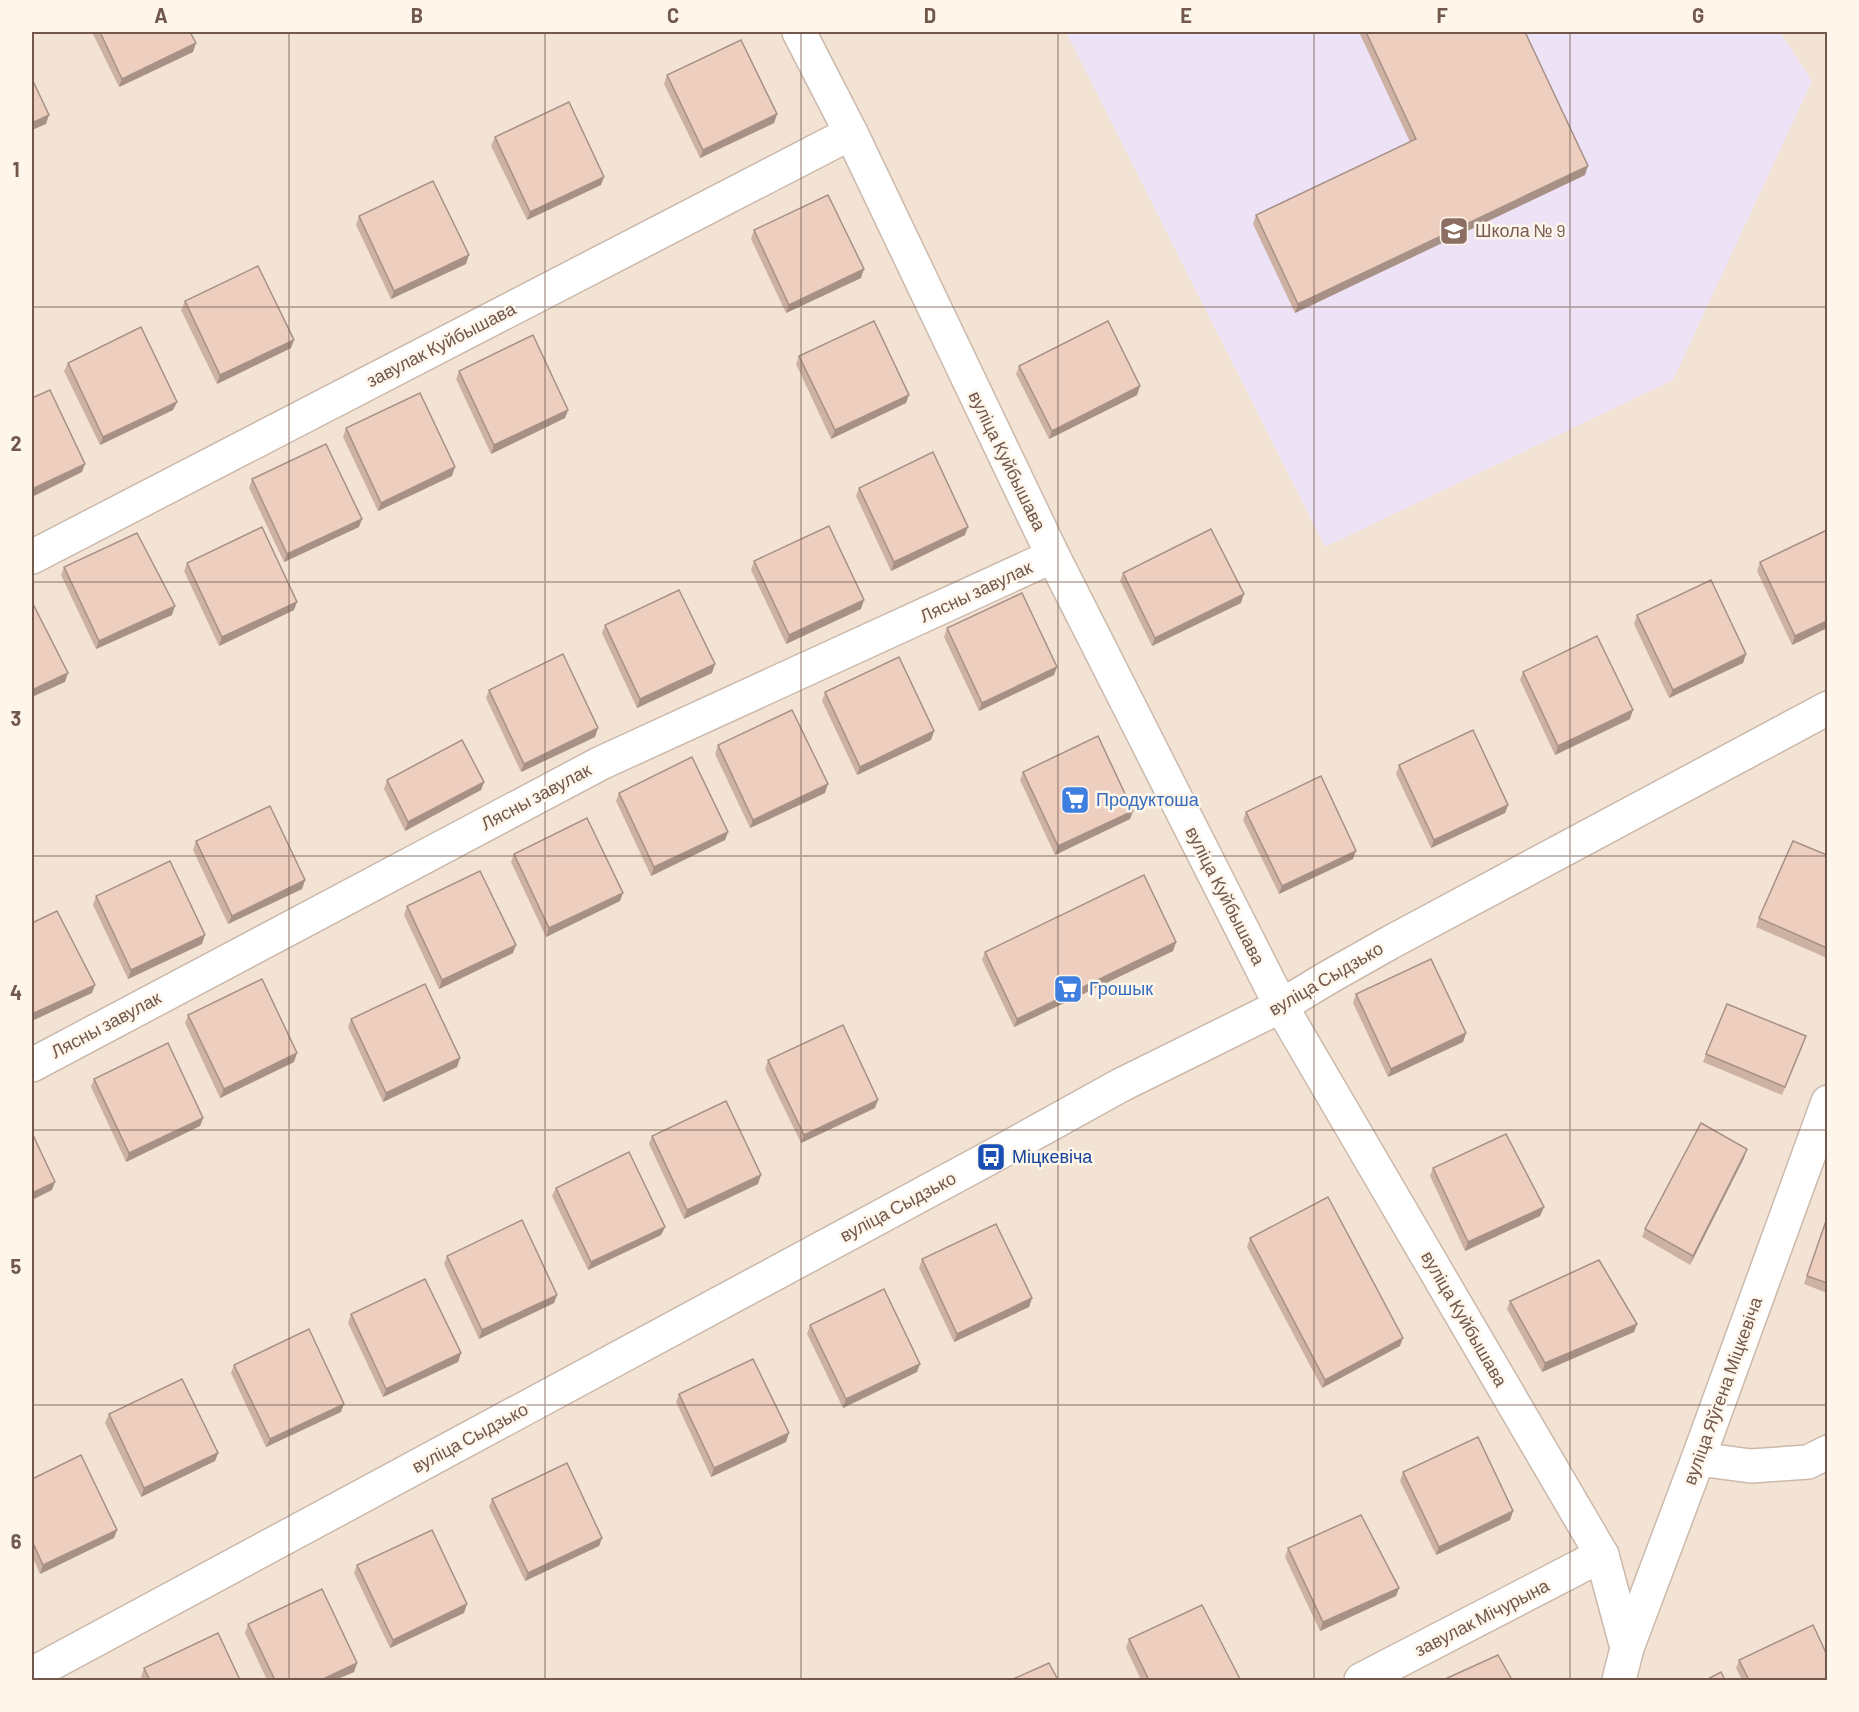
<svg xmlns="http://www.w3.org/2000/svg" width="1859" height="1712" viewBox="0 0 1859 1712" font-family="Barlow,sans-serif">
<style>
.residential{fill:#f2e3d4}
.education{fill:#eee2f7}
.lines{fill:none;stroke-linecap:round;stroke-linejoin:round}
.minor-casing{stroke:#ccb9ac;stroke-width:36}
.minor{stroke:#fff;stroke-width:33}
.wall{fill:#cdb2a4}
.shaded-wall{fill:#a79186}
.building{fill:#eecfbf;stroke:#a79186;stroke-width:1.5}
.grid{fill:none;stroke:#72584c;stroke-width:1.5;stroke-opacity:0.55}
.labels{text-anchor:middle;stroke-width:5;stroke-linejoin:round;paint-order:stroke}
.education-label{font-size:18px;fill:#785e54;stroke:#fef6eb;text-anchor:start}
.street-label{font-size:18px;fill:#72584c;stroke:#fef6eb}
.shop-label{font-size:18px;fill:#366cbe;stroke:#fef6eb;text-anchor:start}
.transit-label{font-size:18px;fill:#164399;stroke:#fef6eb;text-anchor:start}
.neatline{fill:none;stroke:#72584c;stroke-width:2}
.grid-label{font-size:20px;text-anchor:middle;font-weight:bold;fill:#72584c}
</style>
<rect width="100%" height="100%" fill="#fbf1e5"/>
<rect class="residential" x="32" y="32" width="1795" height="1648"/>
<path class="education" d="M1066,32h714l32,49 -139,299 -348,167z"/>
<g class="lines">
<g class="minor-casing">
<g id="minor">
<path d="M799,32l52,101 202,423 228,450 321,549 25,93"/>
<path d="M32,557l819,-424"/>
<path d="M32,1065l569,-302 452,-207"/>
<path d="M1698,1459l53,7 57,-4 20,-10"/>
<path d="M32,1674l959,-517 130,-72 160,-79 48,-29 62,-35 437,-234"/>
<path d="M1361,1680l241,-125"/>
<path d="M1619,1680l8,-32 71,-189 130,-357"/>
</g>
</g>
<use href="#minor" class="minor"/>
</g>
<g class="wall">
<path d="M92,32h98l3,20 -74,35z"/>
<path d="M1359,32h166l60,143 -290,138 -42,-89 3,-9 154,-73z"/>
<path d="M667,75l110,39 -3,9 -74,35 -36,-74z"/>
<path d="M495,137l106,48 -74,35 -36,-74z"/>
<path d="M359,216l107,48 -75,35 -35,-74z"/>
<path d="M754,230l107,48 -75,35 -35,-74z"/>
<path d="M185,301l106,47 -74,36 -36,-74z"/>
<path d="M799,356l107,47 -75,36 -35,-75z"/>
<path d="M68,363l109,39 -4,8 -73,35 -36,-74z"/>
<path d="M1019,366l121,20 -3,9 -88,44 -33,-65z"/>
<path d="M459,371l109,39 -3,8 -74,36 -35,-75z"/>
<path d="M346,428l106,48 -74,35 -35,-74z"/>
<path d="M252,479l107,48 -75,35 -35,-74z"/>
<path d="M859,488l106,47 -74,36 -35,-75z"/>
<path d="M754,561l107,48 -75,35 -35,-74z"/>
<path d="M1760,562l67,66 -35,17 -35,-74z"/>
<path d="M187,563l107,47 -75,36 -35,-75z"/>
<path d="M64,567l108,48 -76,34 -35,-74z"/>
<path d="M1123,573l118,30 -89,43 -32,-65z"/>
<path d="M1637,615l109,39 -3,9 -74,35 -35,-74z"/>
<path d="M605,625l107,48 -75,35 -35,-75z"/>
<path d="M947,628l107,47 -75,36 -35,-74z"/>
<path d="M1523,672l107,47 -75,36 -35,-75z"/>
<path d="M489,690l106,47 -74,35 -35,-74z"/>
<path d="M825,692l109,39 -3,9 -74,35 -35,-74z"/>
<path d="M718,745l107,48 -75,35 -35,-74z"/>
<path d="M1399,765l109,40 -3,8 -74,35 -35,-74z"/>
<path d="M1023,772l110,39 -3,8 -75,36 -35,-75z"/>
<path d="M387,780l97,2 -3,8 -76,41 -21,-42z"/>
<path d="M619,793l109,39 -3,8 -74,36 -35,-75z"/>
<path d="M1246,812l107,47 -74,35 -36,-74z"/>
<path d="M196,841l109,39 -3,9 -74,35 -35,-74z"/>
<path d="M514,854l106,47 -74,36 -35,-75z"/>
<path d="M1827,855v103l-71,-31 3,-9z"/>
<path d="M96,896l106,48 -74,35 -35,-74z"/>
<path d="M407,906l106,47 -74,36 -35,-74z"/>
<path d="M1176,942l-3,9 -159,76 -32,-67 3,-8z"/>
<path d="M1356,994l110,39 -3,9 -75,35 -35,-74z"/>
<path d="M188,1015l106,47 -74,36 -35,-75z"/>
<path d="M351,1019l109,39 -3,9 -74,35 -35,-75z"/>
<path d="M1803,1045l-21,50 -79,-33 3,-8z"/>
<path d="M768,1060l107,48 -74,35 -36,-74z"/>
<path d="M94,1079l109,39 -3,8 -74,36 -35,-75z"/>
<path d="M652,1136l106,48 -74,35 -35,-75z"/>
<path d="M1744,1158l-54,107 -48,-28 3,-8z"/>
<path d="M1433,1168l111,39 -4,9 -75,35 -35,-75z"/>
<path d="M556,1188l109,39 -4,8 -73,35 -36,-74z"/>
<path d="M1827,1217v76l-23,-9z"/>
<path d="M1250,1238l150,108 -78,42 -75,-141z"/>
<path d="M447,1256l110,39 -3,8 -75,36 -35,-75z"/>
<path d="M922,1259l110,39 -3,9 -75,35 -35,-74z"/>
<path d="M1510,1301l127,23 -3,8 -92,40 -35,-63z"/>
<path d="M351,1314l110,39 -3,9 -75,35 -35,-74z"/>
<path d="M810,1325l107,47 -74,36 -36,-74z"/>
<path d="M234,1365l107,47 -75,35 -35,-74z"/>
<path d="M679,1394l107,48 -75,35 -35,-75z"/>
<path d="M109,1414l109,39 -3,8 -74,36 -36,-74z"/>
<path d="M1403,1472l110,39 -3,9 -74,35 -36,-74z"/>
<path d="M32,1479l85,51 -3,8 -74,36 -8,-18z"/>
<path d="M492,1499l110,39 -3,8 -74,35 -36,-74z"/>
<path d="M1288,1548l111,40 -3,8 -76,35 -35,-74z"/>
<path d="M357,1565l107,48 -74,35 -36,-75z"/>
<path d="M248,1624l109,39 -3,9 -19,8h-68l-22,-47z"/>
<path d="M1129,1639l111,41h-99l-15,-32z"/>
<path d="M1739,1660l88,20h-85l-6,-12z"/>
<path d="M144,1668l96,12h-97l-2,-3z"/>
</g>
<g class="shaded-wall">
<path d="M196,43l-3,9 -74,35 3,-8z"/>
<path d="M777,114l-3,9 -74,35 3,-8z"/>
<path d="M49,115l-3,9 -14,6v-7z"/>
<path d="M1588,166l-3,9 -290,138 3,-9z"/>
<path d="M604,177l-3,8 -74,35 3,-8z"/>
<path d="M469,255l-3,9 -75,35 3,-8z"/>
<path d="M864,269l-3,9 -75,35 3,-8z"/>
<path d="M294,340l-3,8 -74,36 3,-9z"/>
<path d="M1140,386l-3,9 -88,44 3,-8z"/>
<path d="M909,395l-3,8 -75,36 4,-9z"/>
<path d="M177,402l-4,8 -73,35 3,-8z"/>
<path d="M568,410l-3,8 -74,36 3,-9z"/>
<path d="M85,464l-3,8 -50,25v-8z"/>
<path d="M455,467l-3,9 -74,35 3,-8z"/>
<path d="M362,519l-3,8 -75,35 3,-8z"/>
<path d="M968,527l-3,8 -74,36 3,-9z"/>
<path d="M1244,594l-3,9 -89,43 3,-8z"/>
<path d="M864,600l-3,9 -75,35 3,-9z"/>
<path d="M297,602l-3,8 -75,36 3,-9z"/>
<path d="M175,606l-3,9 -76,34 3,-8z"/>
<path d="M1827,621v7l-35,17 3,-9z"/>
<path d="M1746,654l-3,9 -74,35 4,-8z"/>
<path d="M715,664l-3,9 -75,35 3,-9z"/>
<path d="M1057,667l-3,8 -75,36 3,-8z"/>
<path d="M68,673l-3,9 -33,15v-7z"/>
<path d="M1633,710l-3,9 -75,36 3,-9z"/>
<path d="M598,728l-3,9 -74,35 3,-8z"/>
<path d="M934,731l-3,9 -74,35 3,-8z"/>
<path d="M484,782l-3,8 -76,41 3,-9z"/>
<path d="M828,784l-3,9 -75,35 3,-8z"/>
<path d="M1508,805l-3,8 -74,35 3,-8z"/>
<path d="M1133,811l-3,8 -75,36 3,-9z"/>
<path d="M728,832l-3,8 -74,36 3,-9z"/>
<path d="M1356,851l-3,8 -74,35 3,-8z"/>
<path d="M305,880l-3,9 -74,35 4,-8z"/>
<path d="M623,893l-3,8 -74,36 3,-9z"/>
<path d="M205,935l-3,9 -74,35 3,-9z"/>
<path d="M1176,942l-3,9 -159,76 3,-8z"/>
<path d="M516,945l-3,8 -74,36 3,-9z"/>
<path d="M95,985l-3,8 -60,28v-7z"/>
<path d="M1466,1033l-3,9 -75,35 3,-8z"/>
<path d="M297,1053l-3,9 -74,36 4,-9z"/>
<path d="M460,1058l-3,9 -74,35 3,-9z"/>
<path d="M878,1100l-3,8 -74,35 3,-8z"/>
<path d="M203,1118l-3,8 -74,36 3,-9z"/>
<path d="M1747,1149l-3,9 -54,107 3,-9z"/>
<path d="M761,1175l-3,9 -74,35 3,-9z"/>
<path d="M55,1182l-3,8 -20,10v-7z"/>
<path d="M1544,1207l-4,9 -75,35 3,-9z"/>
<path d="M665,1227l-4,8 -73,35 3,-8z"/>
<path d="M557,1295l-3,8 -75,36 3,-9z"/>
<path d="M1032,1298l-3,9 -75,35 3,-8z"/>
<path d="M1637,1324l-3,8 -92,40 3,-9z"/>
<path d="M1403,1338l-3,8 -78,42 3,-8z"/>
<path d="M461,1353l-3,9 -75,35 3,-8z"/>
<path d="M920,1364l-3,8 -74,36 3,-9z"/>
<path d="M344,1404l-3,8 -75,35 4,-8z"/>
<path d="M789,1433l-3,9 -75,35 3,-9z"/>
<path d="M218,1453l-3,8 -74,36 3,-9z"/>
<path d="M1513,1511l-3,9 -74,35 3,-8z"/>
<path d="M117,1530l-3,8 -74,36 3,-9z"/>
<path d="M602,1538l-3,8 -74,35 3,-8z"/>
<path d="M1399,1588l-3,8 -76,35 3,-9z"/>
<path d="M467,1604l-3,9 -74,35 3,-8z"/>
<path d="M357,1663l-3,9 -19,8h-14z"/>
</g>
<g class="building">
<path d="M100,32h90l6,11 -74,36z"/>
<path d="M1366,32h159l63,134 -290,138 -42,-89 160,-76z"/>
<path d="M741,40l36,74 -74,36 -36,-75z"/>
<path d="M32,79l17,36 -17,8z"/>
<path d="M569,102l35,75 -74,35 -35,-75z"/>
<path d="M433,181l36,74 -75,36 -35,-75z"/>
<path d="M828,195l36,74 -75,36 -35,-75z"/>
<path d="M258,266l36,74 -74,35 -35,-74z"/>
<path d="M874,321l35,74 -74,35 -36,-74z"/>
<path d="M1108,321l32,65 -88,45 -33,-65z"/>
<path d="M141,327l36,75 -74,35 -35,-74z"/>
<path d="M533,335l35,75 -74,35 -35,-74z"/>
<path d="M50,390l35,74 -53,25v-91z"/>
<path d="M420,393l35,74 -74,36 -35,-75z"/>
<path d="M326,444l36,75 -75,35 -35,-75z"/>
<path d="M933,452l35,75 -74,35 -35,-74z"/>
<path d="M829,526l35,74 -75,35 -35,-74z"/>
<path d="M262,527l35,75 -75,35 -35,-74z"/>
<path d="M1211,529l33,65 -89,44 -32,-65z"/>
<path d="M1827,530v91l-32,15 -35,-74z"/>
<path d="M137,533l38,73 -76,35 -35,-74z"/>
<path d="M1711,580l35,74 -73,36 -36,-75z"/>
<path d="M679,590l36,74 -75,35 -35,-74z"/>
<path d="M1022,593l35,74 -75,36 -35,-75z"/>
<path d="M32,602l36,71 -36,17z"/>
<path d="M1597,636l36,74 -75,36 -35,-74z"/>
<path d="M563,654l35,74 -74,36 -35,-74z"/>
<path d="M899,657l35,74 -74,36 -35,-75z"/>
<path d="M792,710l36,74 -75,36 -35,-75z"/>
<path d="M1473,730l35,75 -74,35 -35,-75z"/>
<path d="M1098,736l35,75 -75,35 -35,-74z"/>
<path d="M462,740l22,42 -76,40 -21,-42z"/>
<path d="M692,757l36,75 -74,35 -35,-74z"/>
<path d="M1321,776l35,75 -74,35 -36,-74z"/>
<path d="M270,806l35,74 -73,36 -36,-75z"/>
<path d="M587,818l36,75 -74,35 -35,-74z"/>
<path d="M1793,841l34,14v93l-68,-30z"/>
<path d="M170,861l35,74 -74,35 -35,-74z"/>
<path d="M480,871l36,74 -74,35 -35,-74z"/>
<path d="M1144,875l32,67 -159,77 -32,-67z"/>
<path d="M57,911l38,74 -63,29v-91z"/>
<path d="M1431,959l35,74 -75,36 -35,-75z"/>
<path d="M262,979l35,74 -73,36 -36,-74z"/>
<path d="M425,984l35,74 -74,35 -35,-74z"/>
<path d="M1727,1004l79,32 -21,51 -79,-33z"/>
<path d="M843,1025l35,75 -74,35 -36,-75z"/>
<path d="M168,1043l35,75 -74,35 -35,-74z"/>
<path d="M726,1101l35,74 -74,35 -35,-74z"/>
<path d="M1701,1123l46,26 -54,107 -48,-27z"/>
<path d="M32,1133l23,49 -23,11z"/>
<path d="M1506,1134l38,73 -76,35 -35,-74z"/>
<path d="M629,1152l36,75 -74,35 -35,-74z"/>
<path d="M1328,1197l75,141 -78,42 -75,-142z"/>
<path d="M1827,1218v65l-20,-7z"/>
<path d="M522,1220l35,75 -75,35 -35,-74z"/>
<path d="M996,1224l36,74 -75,36 -35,-75z"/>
<path d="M1599,1260l38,64 -92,39 -35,-62z"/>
<path d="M425,1279l36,74 -75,36 -35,-75z"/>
<path d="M884,1289l36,75 -74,35 -36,-74z"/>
<path d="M309,1329l35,75 -74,35 -36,-74z"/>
<path d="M753,1359l36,74 -75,35 -35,-74z"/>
<path d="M182,1379l36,74 -74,35 -35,-74z"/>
<path d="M1478,1437l35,74 -74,36 -36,-75z"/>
<path d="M81,1455l36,75 -74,35 -11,-24v-62z"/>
<path d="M567,1463l35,75 -74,35 -36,-74z"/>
<path d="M1361,1515l38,73 -76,34 -35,-74z"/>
<path d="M432,1530l35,74 -74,36 -36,-75z"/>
<path d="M322,1589l35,74 -36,17h-46l-27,-56z"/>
<path d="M1202,1605l38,74 -3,1h-88l-20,-41z"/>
<path d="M1813,1625l14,30v25h-78l-10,-20z"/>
<path d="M218,1633l22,47h-90l-6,-12z"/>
<path d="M1498,1655l14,25h-69z"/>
<path d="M1049,1663l9,17h-47z"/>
<path d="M1721,1672l4,8h-19z"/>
</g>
<path class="grid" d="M289,32v1648M545,32v1648M801,32v1648M1058,32v1648M1314,32v1648M1570,32v1648M32,307h1796M32,582h1796M32,856h1796M32,1130h1796M32,1405h1796"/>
<defs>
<g id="school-square" transform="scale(1.5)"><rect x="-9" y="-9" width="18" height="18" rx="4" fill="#8d6e63" stroke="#fef6eb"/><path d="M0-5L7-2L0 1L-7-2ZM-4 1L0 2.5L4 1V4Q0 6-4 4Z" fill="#fff"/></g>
<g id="supermarket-square" transform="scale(1.5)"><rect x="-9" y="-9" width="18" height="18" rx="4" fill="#3f7fe0" stroke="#fef6eb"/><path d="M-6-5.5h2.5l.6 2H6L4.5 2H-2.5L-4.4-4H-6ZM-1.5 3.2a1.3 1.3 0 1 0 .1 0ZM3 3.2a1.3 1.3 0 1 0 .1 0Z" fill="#fff"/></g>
<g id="bus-square" transform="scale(1.5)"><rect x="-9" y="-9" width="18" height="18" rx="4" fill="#1a4fb4" stroke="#fef6eb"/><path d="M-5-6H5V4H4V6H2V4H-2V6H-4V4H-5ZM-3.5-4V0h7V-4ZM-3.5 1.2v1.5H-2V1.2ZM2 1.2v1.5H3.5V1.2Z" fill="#fff"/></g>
</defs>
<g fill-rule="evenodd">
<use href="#school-square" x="1454" y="231"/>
<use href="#supermarket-square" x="1075" y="800"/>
<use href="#supermarket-square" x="1068" y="989"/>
<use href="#bus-square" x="991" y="1157"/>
</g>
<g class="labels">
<g class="education-label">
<text x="1475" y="237">Школа № 9</text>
</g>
<g class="street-label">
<text transform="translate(441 345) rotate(-27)" y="6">завулак Куйбышава</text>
<text transform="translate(1007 461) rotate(64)" y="6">вуліца Куйбышава</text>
<text transform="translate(976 592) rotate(-25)" y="6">Лясны завулак</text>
<text transform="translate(536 797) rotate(-28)" y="6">Лясны завулак</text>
<text transform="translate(1225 896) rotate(63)" y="6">вуліца Куйбышава</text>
<text transform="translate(1326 979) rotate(-30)" y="6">вуліца Сыдзько</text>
<text transform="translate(106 1025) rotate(-28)" y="6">Лясны завулак</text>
<text transform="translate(898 1207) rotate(-28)" y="6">вуліца Сыдзько</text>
<text transform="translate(1464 1319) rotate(60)" y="6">вуліца Куйбышава</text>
<text transform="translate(1723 1391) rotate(-70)" y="6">вуліца Яўгена Міцкевіча</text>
<text transform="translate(470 1438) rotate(-28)" y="6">вуліца Сыдзько</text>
<text transform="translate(1482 1618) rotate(-27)" y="6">завулак Мічурына</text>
</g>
<g class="shop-label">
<text x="1096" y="806">Продуктоша</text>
<text x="1089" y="995">Грошык</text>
</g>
<g class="transit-label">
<text x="1012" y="1163">Міцкевіча</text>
</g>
</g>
<rect width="1859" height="1712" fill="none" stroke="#fef6eb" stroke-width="66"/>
<rect x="33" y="33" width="1793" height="1646" class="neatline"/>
<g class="grid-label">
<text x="161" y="23">A</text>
<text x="417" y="23">B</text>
<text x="673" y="23">C</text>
<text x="930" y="23">D</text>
<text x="1186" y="23">E</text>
<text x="1442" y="23">F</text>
<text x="1698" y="23">G</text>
<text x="16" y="177">1</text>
<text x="16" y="451">2</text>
<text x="16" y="726">3</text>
<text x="16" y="1000">4</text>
<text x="16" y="1274">5</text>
<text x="16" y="1549">6</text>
</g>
</svg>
